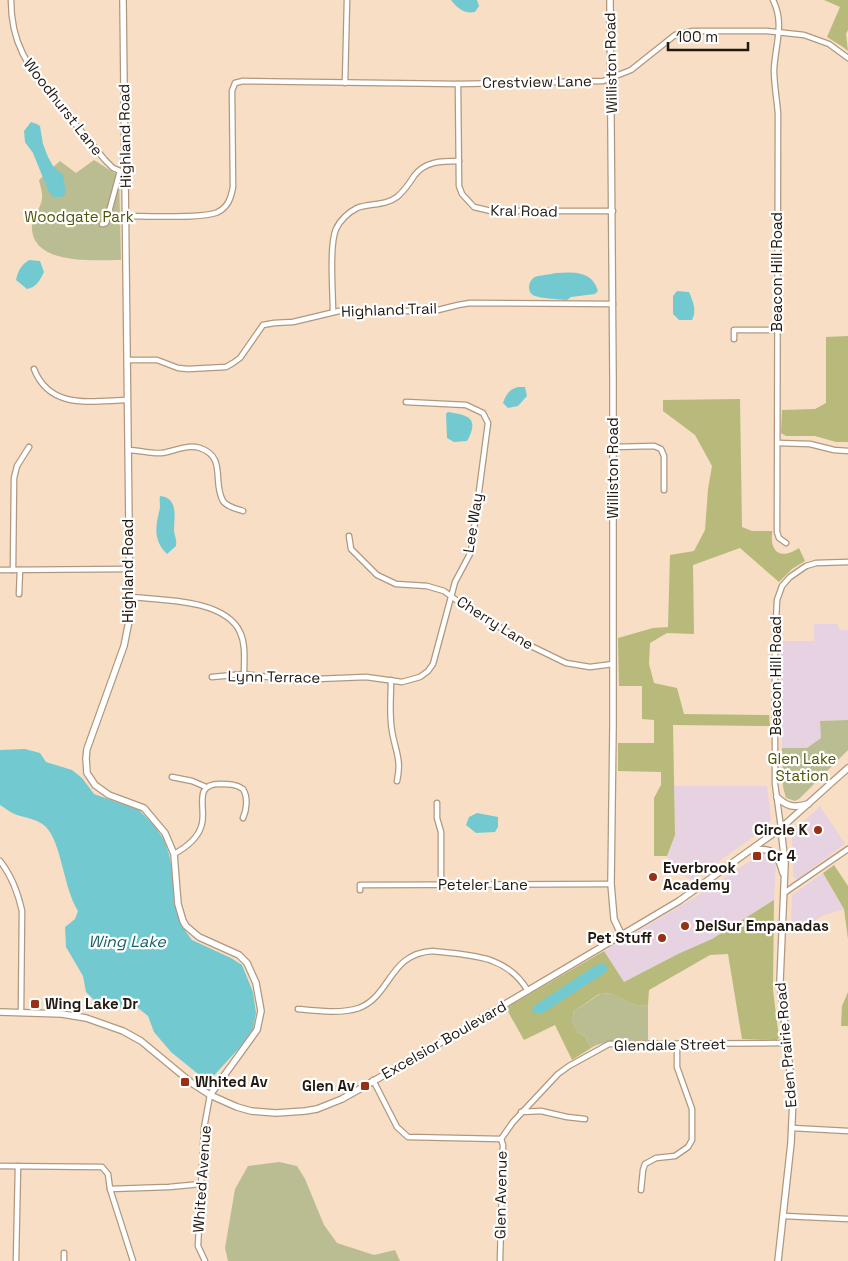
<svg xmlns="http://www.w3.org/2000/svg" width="848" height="1261" viewBox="0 0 848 1261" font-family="'Space Grotesk',sans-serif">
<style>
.commercial{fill:#e7d2e2}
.green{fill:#babd92}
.forest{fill:#b7ba7a}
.water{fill:#72cad0}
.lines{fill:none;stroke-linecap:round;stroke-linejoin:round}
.street-casing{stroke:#b0987f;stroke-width:7}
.secondary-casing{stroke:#b0987f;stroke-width:8}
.street{stroke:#fff;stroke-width:4.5}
.secondary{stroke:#fff;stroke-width:5.5}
.poi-dot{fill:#983015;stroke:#fff;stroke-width:2}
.labels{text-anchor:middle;stroke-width:4.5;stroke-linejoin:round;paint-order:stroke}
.street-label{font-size:15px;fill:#221910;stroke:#fff}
.park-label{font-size:15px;fill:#525303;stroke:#fff}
.poi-label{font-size:15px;font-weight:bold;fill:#221910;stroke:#fff;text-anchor:start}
.water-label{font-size:16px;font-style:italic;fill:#186166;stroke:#fff}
</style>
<rect width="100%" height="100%" fill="#f8dec4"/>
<g class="commercial">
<path d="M814,624h23l3,6h8v90l-27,1v17l-14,10h-25l-2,-107h34z"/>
<path d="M674,786h93l4,34 -6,8 -72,52 -13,-6 -13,-18 8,-21z"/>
<path d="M820,806l25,38 -47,35h-3l-2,-4 -1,-42z"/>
<path d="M762,853l9,2 5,6 -2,39 -62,39 -34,15 -54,28 -20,-31 90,-53z"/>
<path d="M823,873l21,36 -22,7 -12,8 -19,-1 1,-28z"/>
</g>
<g class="green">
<path d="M94,160l25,16 2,84c-27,0 -92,6 -89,-36 1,-8 9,-16 10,-25 1,-5 -2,-14 -3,-19l21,-19 16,12z"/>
<path d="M848,720v30l-49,49 -4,2 -9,-3 -3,-11 -1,-39h25l14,-10 -1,-17z"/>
<path d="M612,993l26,13 10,-1v35c-19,1 -40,-2 -57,8l-6,-12 -7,-3 -6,-12 2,-10 26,-17z"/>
<path d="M279,1162l18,4 8,13 19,46 13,18 37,12 21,-5 5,11h-172l-3,-13 10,-59 13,-23z"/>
</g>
<g class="forest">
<path d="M824,0h24v30l-2,4 2,17 -5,-4 -16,-10 13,-30z"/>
<path d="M848,336v106h-12l-21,-6h-29l-5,-3 1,-23 33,-1 11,-6v-66z"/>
<path d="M740,399l2,128 10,4h20c0,6 -1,12 2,17 5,10 18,5 25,0l6,13 -13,8 -13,13 -39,-34 -47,17 1,69 -27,-1 -17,10 -1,21 5,19 23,5 7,26 85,1 1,11 -97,-1 2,110 -8,21h-13v-58l7,-13v-13l-43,-1v-28h36v-23l-12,-1v-33h-23l-1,-48 35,-10 15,-1 2,-72 24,-4 11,-21 3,-41 4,-23 -17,-31 -32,-24v-11z"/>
<path d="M834,865l14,21v53l-4,-30 -21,-36z"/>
<path d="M774,900l-1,90 6,48 -3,2 -34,-1 -14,-85 -18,1 -61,35 -1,15 -10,1 -27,-13 -12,1 -25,17 -2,10 6,12 7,3 6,12 -19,12 -17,-35 -31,15 -18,-32 98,-57 20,31 54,-28 34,-15z"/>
<path d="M848,992v34h-7l1,-20z"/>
</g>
<g class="water">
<path d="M451,0h26l2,6 -4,6c-11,2 -18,-4 -24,-12z"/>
<path d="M31,122l6,2 3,2 3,18 5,13 5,9 10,9 3,18 -4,4h-9l-5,-7 -15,-37 -8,-11 -1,-11z"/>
<path d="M29,260l11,1 4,11c-4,8 -7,15 -17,17l-11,-9c2,-9 5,-15 13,-20z"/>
<path d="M555,273c18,-1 37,-3 43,18l-3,3 -24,3 -4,3c-10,-1 -22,-1 -32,-4 -8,-2 -8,-15 0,-19 5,-2 14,-2 20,-4z"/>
<path d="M677,291l12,1c4,9 8,19 3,28h-13l-6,-6v-18z"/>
<path d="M518,387h7l2,9 -9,10 -10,2 -5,-5c3,-9 7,-14 15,-16z"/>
<path d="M448,412c20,3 32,6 19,29l-13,1 -7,-4 -1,-24z"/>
<path d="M160,496c19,2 14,21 14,35 1,6 3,9 2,15l-9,8c-13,-13 -12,-25 -8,-42 2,-5 0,-11 1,-16z"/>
<path d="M25,749l15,4 6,9 26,8 10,8 12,16 45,16 15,15 10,15 5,14 4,20 3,35 5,16 11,15 39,18 11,7 11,27 3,21 -3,16 -12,17 -33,36 -37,-30 -17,-20 -6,-16 -10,-8h-19l-21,-4 -12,-12 -3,-16 -17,-29 -1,-20 10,-8 3,-8c-15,-24 -16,-67 -32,-84 -8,-8 -20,-9 -29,-12 -6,-2 -12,-7 -17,-10v-55z"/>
<path d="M477,813l21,4v10l-3,5 -19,1 -10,-8 3,-8z"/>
<path d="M601,964h4l2,4 -1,4 -63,41 -9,1 -2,-5 2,-3 62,-41z"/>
</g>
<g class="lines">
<g class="street-casing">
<g id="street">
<path d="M11,0c0,47 19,68 47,103 16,19 31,38 47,57l8,8 12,5"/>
<path d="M773,0c12,24 2,45 1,70 0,14 3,30 4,44l-1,418 2,6 7,5"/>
<path d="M345,83l2,-83"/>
<path d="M458,84l1,102 3,8 12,13 17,4h122"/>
<path d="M125,216c18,0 80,3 93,-4 10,-5 13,-14 15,-25l-1,-96 3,-8 8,-2 215,3 145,-3 28,-11 44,-35 18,-4h74l37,4 25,9 19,14"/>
<path d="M102,224l4,-1 14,-52"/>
<path d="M333,312c0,-19 -4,-67 3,-83 4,-9 13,-17 21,-21 14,-5 28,-2 40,-11 7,-6 12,-13 17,-21 11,-15 28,-15 45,-15"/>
<path d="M734,339v-9h43"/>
<path d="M127,360h30l21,8 10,1 38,-2 7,-4 7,-5 23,-33 11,-2 19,-1 46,-11h95l24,-6 12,-2 143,1"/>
<path d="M34,369c16,41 57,32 93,31"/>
<path d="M778,443l32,1 24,6 14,1"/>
<path d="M613,447l41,-1 7,3 3,7v34"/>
<path d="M128,450c11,0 24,4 34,3 13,-2 25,-9 38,-5 27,9 12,34 23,53 4,6 14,8 20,10"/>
<path d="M349,536l2,13 26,26 19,9 31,2 17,5 23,17 66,39 33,16 24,4 23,-3"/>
<path d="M0,570l129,-1"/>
<path d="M13,570l1,-92 3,-12 12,-19"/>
<path d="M19,594l1,-24"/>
<path d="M131,597c30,3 94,2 109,35 6,13 4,28 4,42"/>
<path d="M212,677l32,-3 48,6 74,-3 36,5 18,-5 8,-6 5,-7 22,-82 16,-30 17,-129 -5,-10 -17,-8 -60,-3"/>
<path d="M391,680c0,17 -2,34 1,51 3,19 10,29 5,50"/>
<path d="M172,777l20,4 14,6"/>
<path d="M437,803v15l4,14v53"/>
<path d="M781,828l-6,-44v-141l2,-43 5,-14 8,-9 16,-11 10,-3 32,-1"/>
<path d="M174,854c11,-6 23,-15 27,-27 7,-17 -10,-43 19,-43 9,0 16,0 23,5 5,8 4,20 0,29"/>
<path d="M0,861c12,15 18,32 22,50l-1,101"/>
<path d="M360,890v-5l251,-1"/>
<path d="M784,893l64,-44"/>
<path d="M298,1009c19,2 43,5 61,-1 32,-12 30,-55 74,-57 38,5 73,3 95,40"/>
<path d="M373,1080l24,47 11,10 93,2"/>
<path d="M521,1112l20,-1 26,6 18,2"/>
<path d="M792,1128l56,3"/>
<path d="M501,1139l12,-17 45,-48 11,-8 40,-22 178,-1"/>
<path d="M0,1166l102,1 6,7 2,15 23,72"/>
<path d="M110,1189l59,-2 32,-3"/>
<path d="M641,1190l2,-20 2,-6 11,-6 19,-2 13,-9 4,-7v-31l-15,-42v-23"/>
<path d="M784,1216l64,3"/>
<path d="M16,1261l2,-95"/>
<path d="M64,1261v-8"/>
<path d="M205,1261l-7,-15 6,-118 6,-33"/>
<path d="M500,1261l3,-116 -2,-6"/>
</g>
</g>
<g class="secondary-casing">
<g id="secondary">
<path d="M123,0l7,616 -6,30 -37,103 -1,9 1,15 8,12 14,10 35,13 21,25 9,21 4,50 5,17 3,5 13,11 40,18 8,8 9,20 5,28 -4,19 -47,65"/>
<path d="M610,0l3,377v350l-2,157 3,35 7,15"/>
<path d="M777,797c10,10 17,11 31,7"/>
<path d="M752,850c22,-2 25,1 31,23"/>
<path d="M0,1012l62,2 24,4 37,13 18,10 52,43 17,11 27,12 14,4 25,2 29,-2 12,-2 25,-10 79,-45 258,-153 102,-73 67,-60"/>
<path d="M778,1261l13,-118 2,-45 -13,-117 5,-117 -4,-36"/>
</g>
</g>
<use href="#street" class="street"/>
<use href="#secondary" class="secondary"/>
</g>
<g class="poi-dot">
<circle cx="818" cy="830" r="5"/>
<rect x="752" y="851" width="10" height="10" rx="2.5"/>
<circle cx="653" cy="877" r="5"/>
<circle cx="685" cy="926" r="5"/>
<circle cx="662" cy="938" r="5"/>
<rect x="30" y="999" width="10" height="10" rx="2.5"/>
<rect x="180" y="1077" width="10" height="10" rx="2.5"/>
<rect x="360" y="1081" width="10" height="10" rx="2.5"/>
</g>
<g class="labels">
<g class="street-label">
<text transform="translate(611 63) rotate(-91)" y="5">Williston Road</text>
<text transform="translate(537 82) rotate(-1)" y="5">Crestview Lane</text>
<text transform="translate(63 107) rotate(52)" y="5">Woodhurst Lane</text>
<text transform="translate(125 136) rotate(-91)" y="5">Highland Road</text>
<text transform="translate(524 211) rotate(1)" y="5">Kral Road</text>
<text transform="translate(777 272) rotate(-90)" y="5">Beacon Hill Road</text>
<text transform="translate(389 310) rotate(-2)" y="5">Highland Trail</text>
<text transform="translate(613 468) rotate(-90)" y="5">Williston Road</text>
<text transform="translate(473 523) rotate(-81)" y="5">Lee Way</text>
<text transform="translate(128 571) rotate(-90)" y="5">Highland Road</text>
<text transform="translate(495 623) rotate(32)" y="5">Cherry Lane</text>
<text transform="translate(776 676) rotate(-90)" y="5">Beacon Hill Road</text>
<text transform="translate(274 677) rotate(1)" y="5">Lynn Terrace</text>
<text x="483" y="890">Peteler Lane</text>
<text transform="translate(444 1040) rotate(-30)" y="5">Excelsior Boulevard</text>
<text transform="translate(670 1045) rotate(-1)" y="5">Glendale Street</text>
<text transform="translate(786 1045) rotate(-95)" y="5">Eden Prairie Road</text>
<text transform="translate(202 1179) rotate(-86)" y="5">Whited Avenue</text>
<text transform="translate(501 1195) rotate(-89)" y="5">Glen Avenue</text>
</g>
<g class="park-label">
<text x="79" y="222">Woodgate Park</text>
<text x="802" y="764">Glen Lake<tspan x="802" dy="17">Station</tspan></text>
</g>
<g class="poi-label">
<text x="808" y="835" text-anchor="end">Circle K</text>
<text x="767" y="861">Cr 4</text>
<text x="663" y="873">Everbrook<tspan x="663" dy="17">Academy</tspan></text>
<text x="695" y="931">DelSur Empanadas</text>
<text x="652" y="943" text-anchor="end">Pet Stuff</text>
<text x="45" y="1009">Wing Lake Dr</text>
<text x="195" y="1087">Whited Av</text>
<text x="355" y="1091" text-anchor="end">Glen Av</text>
</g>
<g class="water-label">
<text x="127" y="947">Wing Lake</text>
</g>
</g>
<path d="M668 42v8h80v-8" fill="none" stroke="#221910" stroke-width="2.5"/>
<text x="676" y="42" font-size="15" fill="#221910" stroke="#ffffff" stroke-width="4" paint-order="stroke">100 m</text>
</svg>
